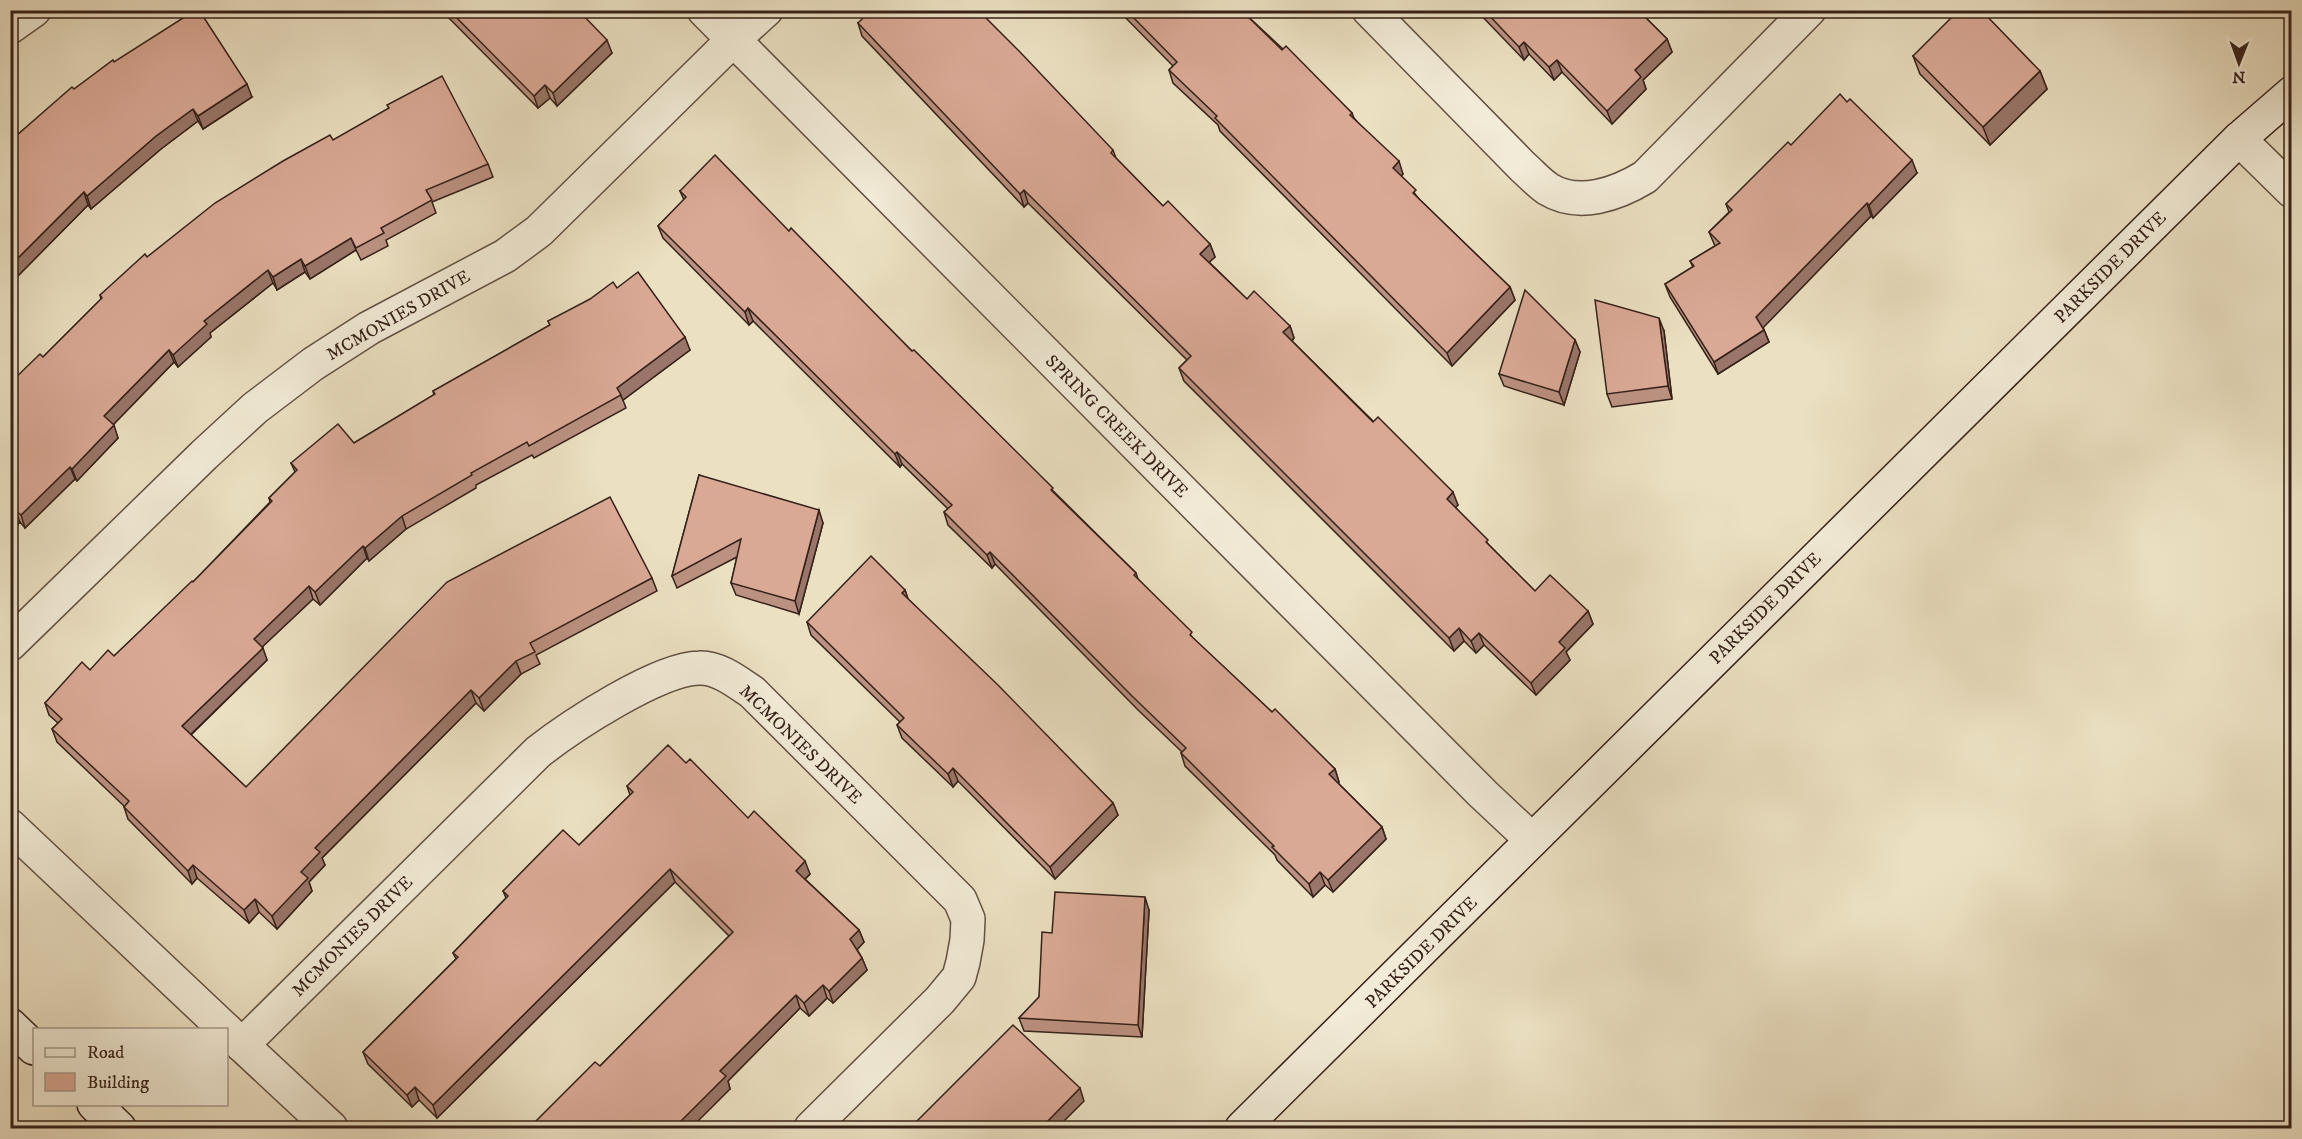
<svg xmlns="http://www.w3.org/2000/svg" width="2302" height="1139" viewBox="0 0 2302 1139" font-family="'IM FELL DW Pica',serif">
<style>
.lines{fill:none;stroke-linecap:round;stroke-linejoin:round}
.minor-casing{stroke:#625143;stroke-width:36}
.tertiary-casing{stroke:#625143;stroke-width:36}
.secondary-casing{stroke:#352119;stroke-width:36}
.minor{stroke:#f2ebd7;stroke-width:33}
.tertiary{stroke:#f2ebd7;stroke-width:33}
.secondary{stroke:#f2ebd7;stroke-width:33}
.wall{fill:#bb9181;stroke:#352119;stroke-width:1.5}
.shaded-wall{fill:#997669;stroke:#352119;stroke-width:1.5}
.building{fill:#daa996;stroke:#352119;stroke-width:1.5}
.labels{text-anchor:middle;stroke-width:6;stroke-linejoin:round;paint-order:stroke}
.street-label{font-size:18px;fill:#352119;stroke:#f2ebd7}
</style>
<rect width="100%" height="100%" fill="#ebe0c2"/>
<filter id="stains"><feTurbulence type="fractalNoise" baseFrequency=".00333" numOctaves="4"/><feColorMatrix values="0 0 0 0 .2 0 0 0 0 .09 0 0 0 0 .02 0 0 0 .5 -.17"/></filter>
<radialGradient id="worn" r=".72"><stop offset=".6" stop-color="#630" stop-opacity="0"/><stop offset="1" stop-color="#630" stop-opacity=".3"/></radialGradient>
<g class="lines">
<g class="minor-casing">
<g id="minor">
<path d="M704,10l779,784 49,46"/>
<path d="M1369,10l154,157c8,7 16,16 25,22 31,19 69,5 97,-12l164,-167"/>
<path d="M10,27l24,-17"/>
<path d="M10,644l194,-189 51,-47 58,-44 56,-36 136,-72 34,-25 194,-191 33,-30"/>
<path d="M10,826l216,204"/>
<path d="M227,1031l104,97"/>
<path d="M242,1045l296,-293c33,-26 120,-83 161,-84 19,-1 38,14 53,24l208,208 8,19 -1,21 -4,22 -4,15 -19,23 -129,128"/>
</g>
</g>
<g class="tertiary-casing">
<path id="tertiary" d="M2239,139l53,52"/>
</g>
<g class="secondary-casing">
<g id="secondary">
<path d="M10,1025l24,23"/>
<path d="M94,1104l25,24"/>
<path d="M1242,1128l997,-989 53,-46"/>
</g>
</g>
<use href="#minor" class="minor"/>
<use href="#tertiary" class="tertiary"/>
<use href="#secondary" class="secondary"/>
</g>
<g class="wall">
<path d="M441,10h137l34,43 -55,53 -7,-8 -12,10z"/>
<path d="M1118,10h123l111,103 2,5 49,56 -2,2 18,23 91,88 5,13 -63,66 -232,-235 -2,-6 -45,-42 -4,-13 4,-4z"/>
<path d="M1476,10h162l29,29 5,13 -29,28 3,9 -34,35 -50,-52 -8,8 -25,-26 -5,6z"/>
<path d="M858,23l255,127 3,8 47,48 47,38 5,13 -6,5 38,37 43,27 4,12 -2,3 166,164 -3,2 35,39 45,45 53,20 5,13 -27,28 4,8 -34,35 -52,-50 -8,8 -12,-12 -10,10 -270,-270 -5,-13 8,-8 -159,-157 -4,4 -162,-171z"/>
<path d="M1913,56l127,15 7,18 -57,56 -70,-71z"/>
<path d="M114,62l138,35 -49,32 -5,-8 -37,28 -70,60 -3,-4 -78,79v-148l7,-1 57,-46z"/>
<path d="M333,140l155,24 5,13 -61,25 4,11 -50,27 2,6 -27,14 -5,-10 -46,29 -5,-7 -28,18 -4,-7 -63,50 1,4 -33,30 -4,-5 -61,63 5,13 -41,43 -2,-2 -50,49 -5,-6 -10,9v-148l33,-26 58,-58 -1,-4 47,-38z"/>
<path d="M1791,145l126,28 -44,45 -2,-2 -108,111 6,15 -51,32 -48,-77 -5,-13 28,-17 -3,-6 25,-15 -6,-14 20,-20 -3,-8z"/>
<path d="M680,191l109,40 123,120 224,222 2,6 57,61 77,72 63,57 4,13 -1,1 44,44 4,12 -53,53 -8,-7 -12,12 -36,-37 -2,-5 -90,-89 -4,-13 1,-1 -45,-43 -142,-145 -3,4 -44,-43 -4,-13 4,-3 -46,-45 -2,3 -147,-146 -4,4 -86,-87 -5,-12 26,-26z"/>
<path d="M617,288l73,62 -67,50 3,8 -92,50 -2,-3 -56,30v3l-70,41 -37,32 -2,-3 -47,47 -7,-6 -51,48 5,13 -76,75 55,52 406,-209 5,13 -121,64 4,9 -19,10 -37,37 -8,-8 -154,155 3,7 -16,17 3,9 -35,38 -18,-17 -10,11 -52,-45 -5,6 -64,-65 -4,-12v-1l-67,-64 -5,-13 6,-6 -9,-8 -4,-12 45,-33 24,-14 79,-74 77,-80 -1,-4 26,-26 -4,-9 63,-20 80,-48 -1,-4 117,-66 -2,-4z"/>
<path d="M1664,331l8,68 -60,8 -5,-13z"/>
<path d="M1575,340l5,12 -16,53 -60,-19 -5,-12z"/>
<path d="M699,475l124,48 -24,91 -63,-19 -5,-12 6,-26 -60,31 -5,-12z"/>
<path d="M905,590l3,9 205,204 5,12 -63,64 -97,-98 -5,6 -51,-49 -5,-13 3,-3 -89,-87 -4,-13z"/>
<path d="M686,763l124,111 -5,5 54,51 5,12 -7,7 5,9 5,12 -34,33 -6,-5 -18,18 -9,-8 -72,73 2,8 -130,-23 129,-130 -54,-54 -238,236 -18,-18 -7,7 -44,-43 -5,-12 93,-93 -3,-6 53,-55 -3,-7 76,-46 51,-50 -3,-9z"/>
<path d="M1149,910l-7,127 -118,-6 -5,-13 20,-21 13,-64z"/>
</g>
<g class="shaded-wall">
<path d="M1667,39l5,13 -29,28 3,9 -34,35 -5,-13 28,-41z"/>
<path d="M607,40l5,13 -55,53 -4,-13z"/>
<path d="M1524,42l5,12 -5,6 -5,-13z"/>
<path d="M1557,60l5,12 -8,8 -5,-13z"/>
<path d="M2040,71l7,18 -57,56 -7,-18z"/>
<path d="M247,84l5,13 -49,32 -5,-13z"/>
<path d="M545,85l5,13 -12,10 -4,-12z"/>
<path d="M193,109l5,12 -37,28 -70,60 -4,-13 69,-60z"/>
<path d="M1912,160l5,13 -44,45 -4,-13z"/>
<path d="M1399,161l4,13 -6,7 -4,-13z"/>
<path d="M1024,190l4,13 -4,4 -4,-13z"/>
<path d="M84,192l4,13 -78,79v-18z"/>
<path d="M1867,203l4,13 -110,114 -5,-13z"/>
<path d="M351,238l5,12 -46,29 -5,-13z"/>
<path d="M1210,244l5,13 -10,9 -5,-12z"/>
<path d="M301,259l4,13 -28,18 -4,-13z"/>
<path d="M268,270l5,13 -63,50 1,4 -33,30 -5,-12 31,-34z"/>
<path d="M1510,287l5,13 -63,66 -5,-13z"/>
<path d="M748,308l5,13 -4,4 -4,-13z"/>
<path d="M1659,318l5,13 8,68 -4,-13z"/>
<path d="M1290,326l4,12 -6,7 -5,-13z"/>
<path d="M1764,330l5,12 -51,32 -4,-12z"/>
<path d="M685,337l5,13 -67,50 -6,-12z"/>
<path d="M1575,340l5,12 -16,53 -5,-13z"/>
<path d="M169,350l5,12 -65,67 -5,-13z"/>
<path d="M114,425l4,13 -41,43 -5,-12z"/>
<path d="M897,452l5,12 -2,3 -5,-13z"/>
<path d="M70,467l5,12 -50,49 -4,-13z"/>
<path d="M1453,492l5,13 -7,7 -4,-13z"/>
<path d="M15,510l5,12 -10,9v-17z"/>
<path d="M819,510l4,13 -24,91 -4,-13z"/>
<path d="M402,516l4,13 -37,32 -4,-13z"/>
<path d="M363,546l4,12 -47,47 -5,-13z"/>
<path d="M990,552l5,12 -3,4 -5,-13z"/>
<path d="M309,586l4,13 -55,52 -4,-12z"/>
<path d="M905,590l4,12 -7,-9z"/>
<path d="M1588,611l5,13 -27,28 4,8 -34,35 -5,-12 28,-41z"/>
<path d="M1459,628l5,13 -10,10 -5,-13z"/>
<path d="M1479,633l5,12 -8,8 -5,-12z"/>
<path d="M263,648l4,12 -81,79 -4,-13z"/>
<path d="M516,661l5,13 -37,37 -5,-13z"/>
<path d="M471,690l5,13 -154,155 3,7 -16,17 3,9 -35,38 -5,-13 29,-44 14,-24z"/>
<path d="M953,768l5,13 -5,6 -5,-13z"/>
<path d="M1335,769l4,13 -5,5 -5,-13z"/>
<path d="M1113,803l5,12 -63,64 -5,-12z"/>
<path d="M1382,827l4,12 -53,53 -5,-12z"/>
<path d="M805,861l5,13 -10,10 -4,-13z"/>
<path d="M193,865l4,13 -5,6 -4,-13z"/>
<path d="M670,869l5,13 -238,236 -4,-13z"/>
<path d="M1320,872l5,13 -12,12 -4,-13z"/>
<path d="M1145,897l4,13 -7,127 -4,-12z"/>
<path d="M255,899l4,13 -10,11 -5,-13z"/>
<path d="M859,930l5,12 -9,10 -5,-13z"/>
<path d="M862,958l5,12 -34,33 -4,-12z"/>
<path d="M823,985l4,13 -18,18 -5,-13z"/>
<path d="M796,995l4,13 -72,73 2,8 -39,39h-17l46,-57z"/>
<path d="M415,1087l4,13 -7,7 -5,-12z"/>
<path d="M1080,1088l4,13 -27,27h-16z"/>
</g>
<g class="building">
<path d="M199,10l48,74 -49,32 -5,-7 -37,27 -69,60 -3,-4 -74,74v-130l3,-3 4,2 55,-48 2,2 39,-29 1,2 80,-51z"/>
<path d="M449,10h129l29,30 -54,53 -8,-8 -11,11z"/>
<path d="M871,10h107l42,42 93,98 -2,3 52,53 5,-5 42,43 -10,10 47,45 7,-8 36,35 -7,6 90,90 5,-5 75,75 -6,7 41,41 -2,2 49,49 15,-16 38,36 -29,31 6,6 -34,35 -52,-50 -8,8 -12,-13 -10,10 -270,-270 12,-12 -167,-166 -4,4 -162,-171z"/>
<path d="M1126,10h115l41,40 4,-4 66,67 -2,2 49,46 -6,7 23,22 -3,3 97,94 -63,66 -232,-235 2,-2 -48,-46 8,-8z"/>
<path d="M1484,10h154l29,29 -32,31 6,7 -34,34 -50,-51 -8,7 -25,-25 -5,5z"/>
<path d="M1959,10h22l59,61 -57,56 -70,-71z"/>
<path d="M442,76l46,88 -62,26 6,10 -51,28 3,5 -28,15 -5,-10 -46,28 -4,-7 -28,18 -5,-7 -64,51 3,3 -34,31 -4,-5 -65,66 10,9 -42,44 -2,-2 -49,48 -6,-5 -5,4v-131l30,-29 3,3 59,-59 -2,-3 45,-41 2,3 68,-54 68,-42 47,-26 3,5 56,-32 -2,-3z"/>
<path d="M1840,94l7,8 3,-3 62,61 -43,45 -2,-2 -111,114 8,13 -50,32 -49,-78 29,-18 -4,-5 30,-18 -11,-11 23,-22 -6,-6 62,-62 3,3z"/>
<path d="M715,155l74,76 2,-3 121,123 2,-1 139,138 -2,2 85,83 -2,2 58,57 -2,3 82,77 3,-3 60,60 -6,5 53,53 -54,53 -8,-8 -11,12 -37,-37 2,-1 -93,-93 5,-5 -54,-52 -142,-144 -3,3 -43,-43 8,-7 -55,-53 -2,2 -147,-146 -3,4 -87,-86 28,-29 -6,-6z"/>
<path d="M638,272l47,65 -68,51 4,7 -92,51 -2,-4 -56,31 1,2 -70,41 -37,32 -2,-2 -48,46 -6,-6 -55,53 9,9 -81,78 64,61 201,-205 163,-85 42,81 -122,65 5,9 -19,9 -37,37 -8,-8 -156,158 5,4 -19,20 7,6 -36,38 -17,-17 -11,11 -51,-45 -5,6 -64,-64 5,-6 -77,-72 10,-10 -17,-16 37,-41 8,8 18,-20 6,6 78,-75 1,1 79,-81 -3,-3 28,-28 -6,-7 47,-39 16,19 81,-49 -2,-3 117,-66 -2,-4 42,-22 23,-17 4,6z"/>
<path d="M1525,290l50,50 -16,52 -60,-18z"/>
<path d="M1595,300l64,18 9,68 -61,8z"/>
<path d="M699,475l120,35 -24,91 -64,-18 10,-44 -69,37z"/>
<path d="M871,556l34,34 -3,3 96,92 115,118 -63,64 -97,-99 -5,6 -51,-49 7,-7 -97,-96z"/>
<path d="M668,745l18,18 4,-4 58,59 6,-7 51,50 -9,10 63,59 -9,9 12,19 -33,33 -6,-6 -19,18 -8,-8 -76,76 6,5 -52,52h-145l66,-66 5,4 133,-134 -63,-63 -237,236 -18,-18 -8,8 -44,-43 95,-95 -5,-4 55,-57 -5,-5 60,-61 16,15 54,-53 -6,-6z"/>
<path d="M1055,892l90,5 -7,128 -119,-7 20,-21 3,-65 10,1z"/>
<path d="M1013,1025l67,63 -39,40h-131z"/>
</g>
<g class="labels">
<g class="street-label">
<text transform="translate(2110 267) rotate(-45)" y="6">PARKSIDE DRIVE</text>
<text transform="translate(398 315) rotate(-30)" y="6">MCMONIES DRIVE</text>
<text transform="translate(1117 426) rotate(45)" y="6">SPRING CREEK DRIVE</text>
<text transform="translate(1765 608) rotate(-45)" y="6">PARKSIDE DRIVE</text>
<text transform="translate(801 744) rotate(44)" y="6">MCMONIES DRIVE</text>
<text transform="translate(352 936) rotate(-45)" y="6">MCMONIES DRIVE</text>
<text transform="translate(1421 952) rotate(-45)" y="6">PARKSIDE DRIVE</text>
</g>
</g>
<rect width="2302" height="1139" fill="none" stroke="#ebe0c2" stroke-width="36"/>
<rect x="12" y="12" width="2278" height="1115" fill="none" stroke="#352119" stroke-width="3"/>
<rect x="18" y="18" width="2266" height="1103" fill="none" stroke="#352119" stroke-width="1.5"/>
<rect x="33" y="1028" width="195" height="78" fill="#f2ebd7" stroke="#a69a8b" stroke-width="1.5"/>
<rect x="45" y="1048" width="30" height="9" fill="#f2ebd7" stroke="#a69a8b" stroke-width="1.5"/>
<text x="87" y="1058" font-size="18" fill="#352119">Road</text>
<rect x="45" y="1073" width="30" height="18" fill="#daa996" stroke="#a69a8b" stroke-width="1.5"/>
<text x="87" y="1088" font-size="18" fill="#352119">Building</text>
<g transform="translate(2239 63) rotate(181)" stroke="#f2ebd7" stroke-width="4.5" paint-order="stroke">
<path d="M0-4.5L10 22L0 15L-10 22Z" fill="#352119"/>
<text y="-9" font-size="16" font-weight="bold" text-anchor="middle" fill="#352119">N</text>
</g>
<rect width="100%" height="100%" filter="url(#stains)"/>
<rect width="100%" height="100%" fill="url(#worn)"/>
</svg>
